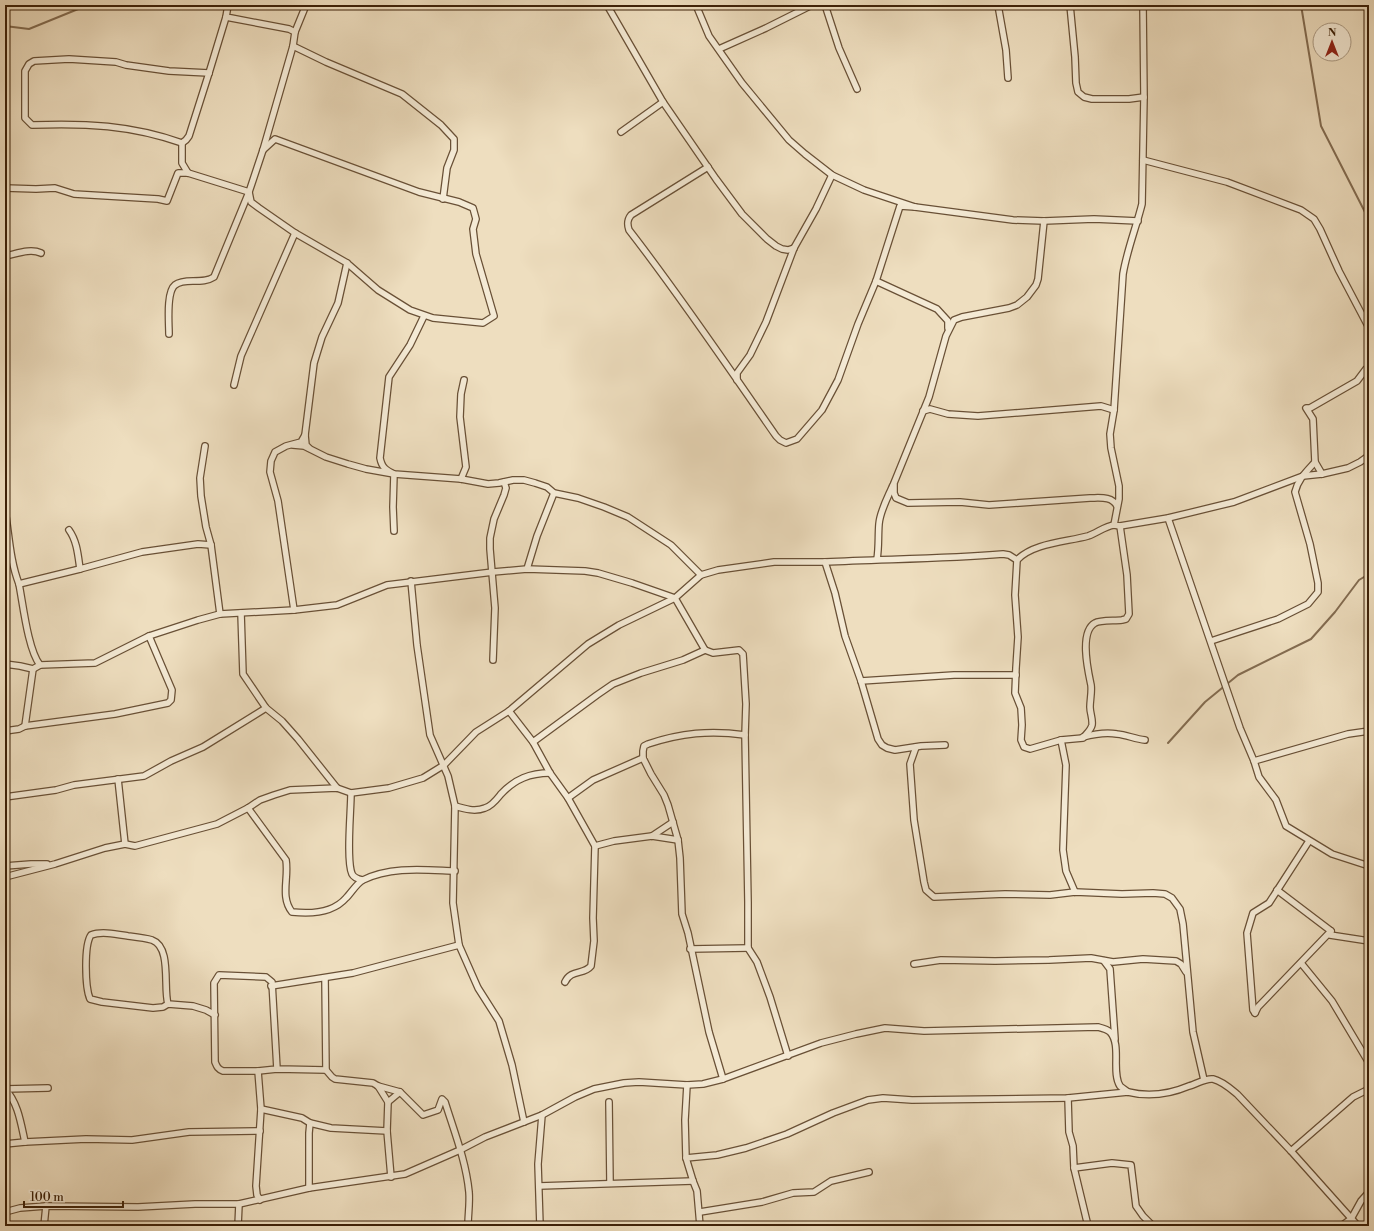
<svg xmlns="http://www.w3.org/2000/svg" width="1374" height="1231" viewBox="0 0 1374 1231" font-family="'Libre Bodoni',serif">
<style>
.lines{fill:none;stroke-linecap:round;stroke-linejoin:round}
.stream{stroke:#836c51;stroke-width:2}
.minor-casing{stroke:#695036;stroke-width:8}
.minor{stroke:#f4ead5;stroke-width:5.5}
</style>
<rect width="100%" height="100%" fill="#eedebf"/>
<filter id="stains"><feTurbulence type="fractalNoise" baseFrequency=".005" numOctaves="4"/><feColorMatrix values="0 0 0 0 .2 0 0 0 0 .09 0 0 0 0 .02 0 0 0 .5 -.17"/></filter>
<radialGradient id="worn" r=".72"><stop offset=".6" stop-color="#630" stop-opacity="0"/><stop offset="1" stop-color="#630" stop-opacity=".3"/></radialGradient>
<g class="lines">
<g class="stream">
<path d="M1301,5l20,121 48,94"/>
<path d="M5,26l24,3 59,-24"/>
<path d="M1168,743l37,-41 33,-27 73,-36 24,-27 24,-32 10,-6"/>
</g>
<g class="minor-casing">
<g id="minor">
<path d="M607,5l56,97 53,77 26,35 25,25 9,7 6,3 6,1 6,-2"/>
<path d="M696,5l13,31 33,47 47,57 16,14 27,21 32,15 51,17 98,13 31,1 50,-2 44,2"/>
<path d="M825,5l14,43 18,41"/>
<path d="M998,5l8,45 2,28"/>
<path d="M1070,5l5,52 1,26 2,9 6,5 8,2h37l15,-2"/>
<path d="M1143,5l1,92 -2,107c-6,24 -15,46 -19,70l-9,136 -4,24 1,14 8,38v13l-5,26 6,1 48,-8 66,-16 69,-26 19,-2 26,-6 12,-6 7,-5 2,-3"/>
<path d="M295,32l11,-27"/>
<path d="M293,46l33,16 76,32 39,31 13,14v11l-7,18 -4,31"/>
<path d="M719,49l47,-21 46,-23"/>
<path d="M621,132l42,-30"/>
<path d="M182,143l4,-3 3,-4 20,-63 17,-56"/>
<path d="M1143,160l84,22 74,28 13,9 6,10 19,42 30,57"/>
<path d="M708,167l-77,48c-4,5 -4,9 -2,15 52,67 99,137 147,206l4,4 6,3 11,-4 25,-29 16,-30 20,-56 18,-43 24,-75 15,1"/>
<path d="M188,173l-6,-10v-20c-51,-18 -97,-20 -150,-18l-7,-7v-47l4,-7 5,-3 35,-2 47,3 10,3 43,6 40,2"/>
<path d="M5,188l31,1 19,-1 19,6 84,5 9,2 11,-28h10l61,19 2,10 8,6 36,25 52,30 31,27 32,20 23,8 50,5 11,-7 -18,-62 -3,-25 3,-10 -3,-11 -14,-6 -40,-10 -144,-53 -12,11"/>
<path d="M1044,221l-6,58 -2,6 -9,12 -10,8 -8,3 -47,9 -8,3 -8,16 -17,61 -35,86v10l2,5 12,5 52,-1 29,3 101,-7c10,0 22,-2 27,8"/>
<path d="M5,256c11,-2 25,-8 36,-3"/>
<path d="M876,281l61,28 11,12v7"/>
<path d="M169,334c0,-11 -3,-42 6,-49 5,-4 12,-4 18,-4 8,0 15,0 21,-4l35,-85 14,-42 30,-104 2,-14 -6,-3 -63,-12 2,-12"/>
<path d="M737,380v-7l13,-18 16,-33 28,-74 22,-39 16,-34"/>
<path d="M234,385l7,-29 54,-123"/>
<path d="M923,411l7,-2 18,5 30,2 123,-10 13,4"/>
<path d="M293,445l11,1 22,11 22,7 18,5 28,5 67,5 27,5 11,-1 14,-3h11l11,3 12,4 7,6 24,5 26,9 24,10 43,28 30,30"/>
<path d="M205,446l-5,32 1,18 5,31 5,18 9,69"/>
<path d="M309,448l-3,-3 -1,-10 9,-72 8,-26 16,-34 9,-40"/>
<path d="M1315,462l7,12"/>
<path d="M461,479l5,-12 -6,-50 1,-23 3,-14"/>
<path d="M5,510c4,24 5,51 14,74 4,20 9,66 21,81"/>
<path d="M1168,518l72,210 14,33 5,16 17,23 10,26 46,28 37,12"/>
<path d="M1114,525c-9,1 -17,8 -26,11 -22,6 -55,7 -71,24l-2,35 3,42 -2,31 -1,25 6,15 1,17 -1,15 3,7 6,2 31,-9 22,-2c3,-4 8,-8 9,-13 1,-6 -2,-12 -2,-18 0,-7 2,-15 1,-22 -3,-14 -12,-53 4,-62 5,-3 20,-2 27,-3l4,-1 3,-5 -2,-39 -7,-49"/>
<path d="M69,530c8,11 9,25 11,39l62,-17 56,-8 13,1"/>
<path d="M394,531l-1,-24 1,-33c-8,-4 -12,-6 -14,-16l9,-81 21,-32 14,-29"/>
<path d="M877,559c2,-12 1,-23 2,-35 1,-13 9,-27 14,-39"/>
<path d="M825,562c59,-3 119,-3 178,-8l6,1 8,5"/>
<path d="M527,569l10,-33 17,-43"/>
<path d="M411,581l6,64 13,90 18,41 7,30 -2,97 6,42 19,43 21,33 13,44 12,57"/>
<path d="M19,584l61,-15"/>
<path d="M294,610l-16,-109 -8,-29 1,-11 4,-9 11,-6 15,-4 4,-7"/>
<path d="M241,613l2,61 23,34 16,13 16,18 39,49"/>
<path d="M1368,627l1,5"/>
<path d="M1211,641l67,-22 30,-15 10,-12v-9l-8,-39 -15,-52c3,-13 12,-21 20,-30l-2,-43 -7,-11h4l47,-27 9,-12 3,-1"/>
<path d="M493,660l2,-52 -5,-59v-11l4,-19 10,-24 2,-7 -2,-6"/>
<path d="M5,664l15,2 13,3 7,-4 55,-2 54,-27 49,-16 22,-6 74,-4 43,-5 50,-20 106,-13 34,-3 58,2 13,2 34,10 43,15 30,52"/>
<path d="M861,681l93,-6h62"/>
<path d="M509,711l24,31 17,31 18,25 27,48 -2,72 1,23 -3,25c-7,9 -20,3 -26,16"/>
<path d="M25,726l8,-57"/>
<path d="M5,731l14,-2 6,-3 90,-12 53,-11 3,-3 1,-10 -23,-54"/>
<path d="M1083,737c11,-3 23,-5 34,-3 10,1 18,5 28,6"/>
<path d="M1061,740l5,25 -3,85 3,21 9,21"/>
<path d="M533,742l64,-47 16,-11 28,-11 42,-13 22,-10 8,3 26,-3 4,4 3,50 -1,31 3,167v46l9,14 13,35 18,59"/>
<path d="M916,747l-6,17 4,56 10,62 2,8 8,7 71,-3 45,1 25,-3 47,2 31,-1 12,1 7,4 8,11 3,15 10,108 11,48"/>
<path d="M1254,761l94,-27 21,-3"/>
<path d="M118,779l7,65"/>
<path d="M351,793c0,18 -5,67 1,81 2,4 6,5 10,6"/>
<path d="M5,797l51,-7 18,-5 70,-9 27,-15 32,-14 63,-39"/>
<path d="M568,798l25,-18 50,-22"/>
<path d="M455,806c10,3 20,6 30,2 7,-2 12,-9 16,-14 14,-15 29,-21 49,-21"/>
<path d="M248,808l38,52c3,18 -6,37 6,52 18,2 41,1 54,-14 5,-5 11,-15 17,-18 28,-14 62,-10 92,-9"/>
<path d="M652,836l21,-14"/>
<path d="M595,846l19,-5 38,-5 26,4"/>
<path d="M5,866l26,-2h16"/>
<path d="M5,877l50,-13 50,-16 20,-4 10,2 82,-22 31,-16 12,-8 14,-5 16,-5 47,-2 14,5 38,-5 34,-10 21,-13 32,-33 33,-21 79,-67 31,-19 56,-27 26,-23 17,-5 56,-8h51l10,31 10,43 16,45 17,58 4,6 5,3 8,2 26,-4 24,-1"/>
<path d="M1277,890l54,41 -1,4 39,6"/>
<path d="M690,949l58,-1"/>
<path d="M1104,961l6,8 5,70"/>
<path d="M1301,963l31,38 37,62"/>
<path d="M914,964l27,-4 54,1 54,-1 42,-2 22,4 30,-3 33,2 5,3 5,8"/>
<path d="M325,978l1,92"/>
<path d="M271,986l82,-13 106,-28"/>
<path d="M168,1004c-5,-16 4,-57 -16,-64 -7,-2 -16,-3 -24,-4 -12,-2 -27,-5 -37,-1 -7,10 -6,52 -1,64l12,3 51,6 10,-1 5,-3 25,2 13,4 9,5"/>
<path d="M1255,1013l-2,-3 -6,-77 6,-20 16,-10 40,-62"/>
<path d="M1255,1013l3,-6 73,-76"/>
<path d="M5,1054v35c13,13 16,35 20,53"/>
<path d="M277,1069l-5,-87 -6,-5 -47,-2 -5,8 1,79c2,5 3,7 8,9h35l19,-2 49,1 6,7 3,2 38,4 5,3 10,16"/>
<path d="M258,1071l3,38 -5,77 1,9 3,5"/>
<path d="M723,1079l-14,-47 -21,-99 -6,-19 -2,-56 -2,-18 -10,-35 -4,-10 -13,-21 -8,-16v-7l1,-5 4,-2c33,-11 62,-14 97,-9"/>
<path d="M687,1085l-2,35 1,38 7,23 4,10 3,35"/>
<path d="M378,1086l22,6 23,23 15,-5 4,-11 3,3c9,29 21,59 24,90 1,11 -1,23 -1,34"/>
<path d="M5,1089l43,-1"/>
<path d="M1068,1098l1,34 4,14 1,22 14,58"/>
<path d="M609,1102l1,81"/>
<path d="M261,1109l41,9 8,5 -1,10v55"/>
<path d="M310,1123l21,5 56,3"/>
<path d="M5,1144l20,-2 61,-3 46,1 57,-8 71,-1"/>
<path d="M1291,1151l62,-54 16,-8"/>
<path d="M686,1158l31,-3 29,-7 41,-14 46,-21 35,-13 15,-2 29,2 156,-2 60,-6c20,5 42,2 61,-6 8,-2 16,-8 24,-7 9,2 18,10 24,15l54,57 67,75"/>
<path d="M1074,1168l38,-5 19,2 5,41 7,10 10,10"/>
<path d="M391,1177l-4,-46 1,-29 12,-10"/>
<path d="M539,1186l154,-5"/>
<path d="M5,1212l15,-4 26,-2"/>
<path d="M700,1212l62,-10 31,-9 21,-1 17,-11 38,-9"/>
<path d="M44,1226l2,-20 92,1 57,-3h44l70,-16 96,-14 55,-24 25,-13 57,-22 33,-18 19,-8 30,-6 15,-1 48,3 16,-1 20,-5 98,-36 35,-9 29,-6 39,3 174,-4c4,1 9,2 12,5 12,13 1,40 10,54 2,2 6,4 8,6"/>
<path d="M238,1226l1,-22"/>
<path d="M540,1226l-2,-62 4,-49"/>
<path d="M1341,1226l10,-7 10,-18 8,-9"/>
</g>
</g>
<use href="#minor" class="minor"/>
</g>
<rect width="1374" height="1231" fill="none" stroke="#eedebf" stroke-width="20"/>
<rect x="6" y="6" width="1362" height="1219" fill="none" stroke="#3d2108" stroke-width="2"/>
<rect x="10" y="10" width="1354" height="1211" fill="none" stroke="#3d2108"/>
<g transform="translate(1332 42)"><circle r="19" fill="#f4ead5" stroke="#ab9a83"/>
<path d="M0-3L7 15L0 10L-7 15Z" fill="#8f2418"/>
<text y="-6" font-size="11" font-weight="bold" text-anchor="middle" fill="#3d2108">N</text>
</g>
<path d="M24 1201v6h99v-6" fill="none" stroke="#3d2108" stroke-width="2"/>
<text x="30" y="1201" font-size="12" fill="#3d2108" stroke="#f4ead5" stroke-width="3" paint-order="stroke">100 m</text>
<rect width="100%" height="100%" filter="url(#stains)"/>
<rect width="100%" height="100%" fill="url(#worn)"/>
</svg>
